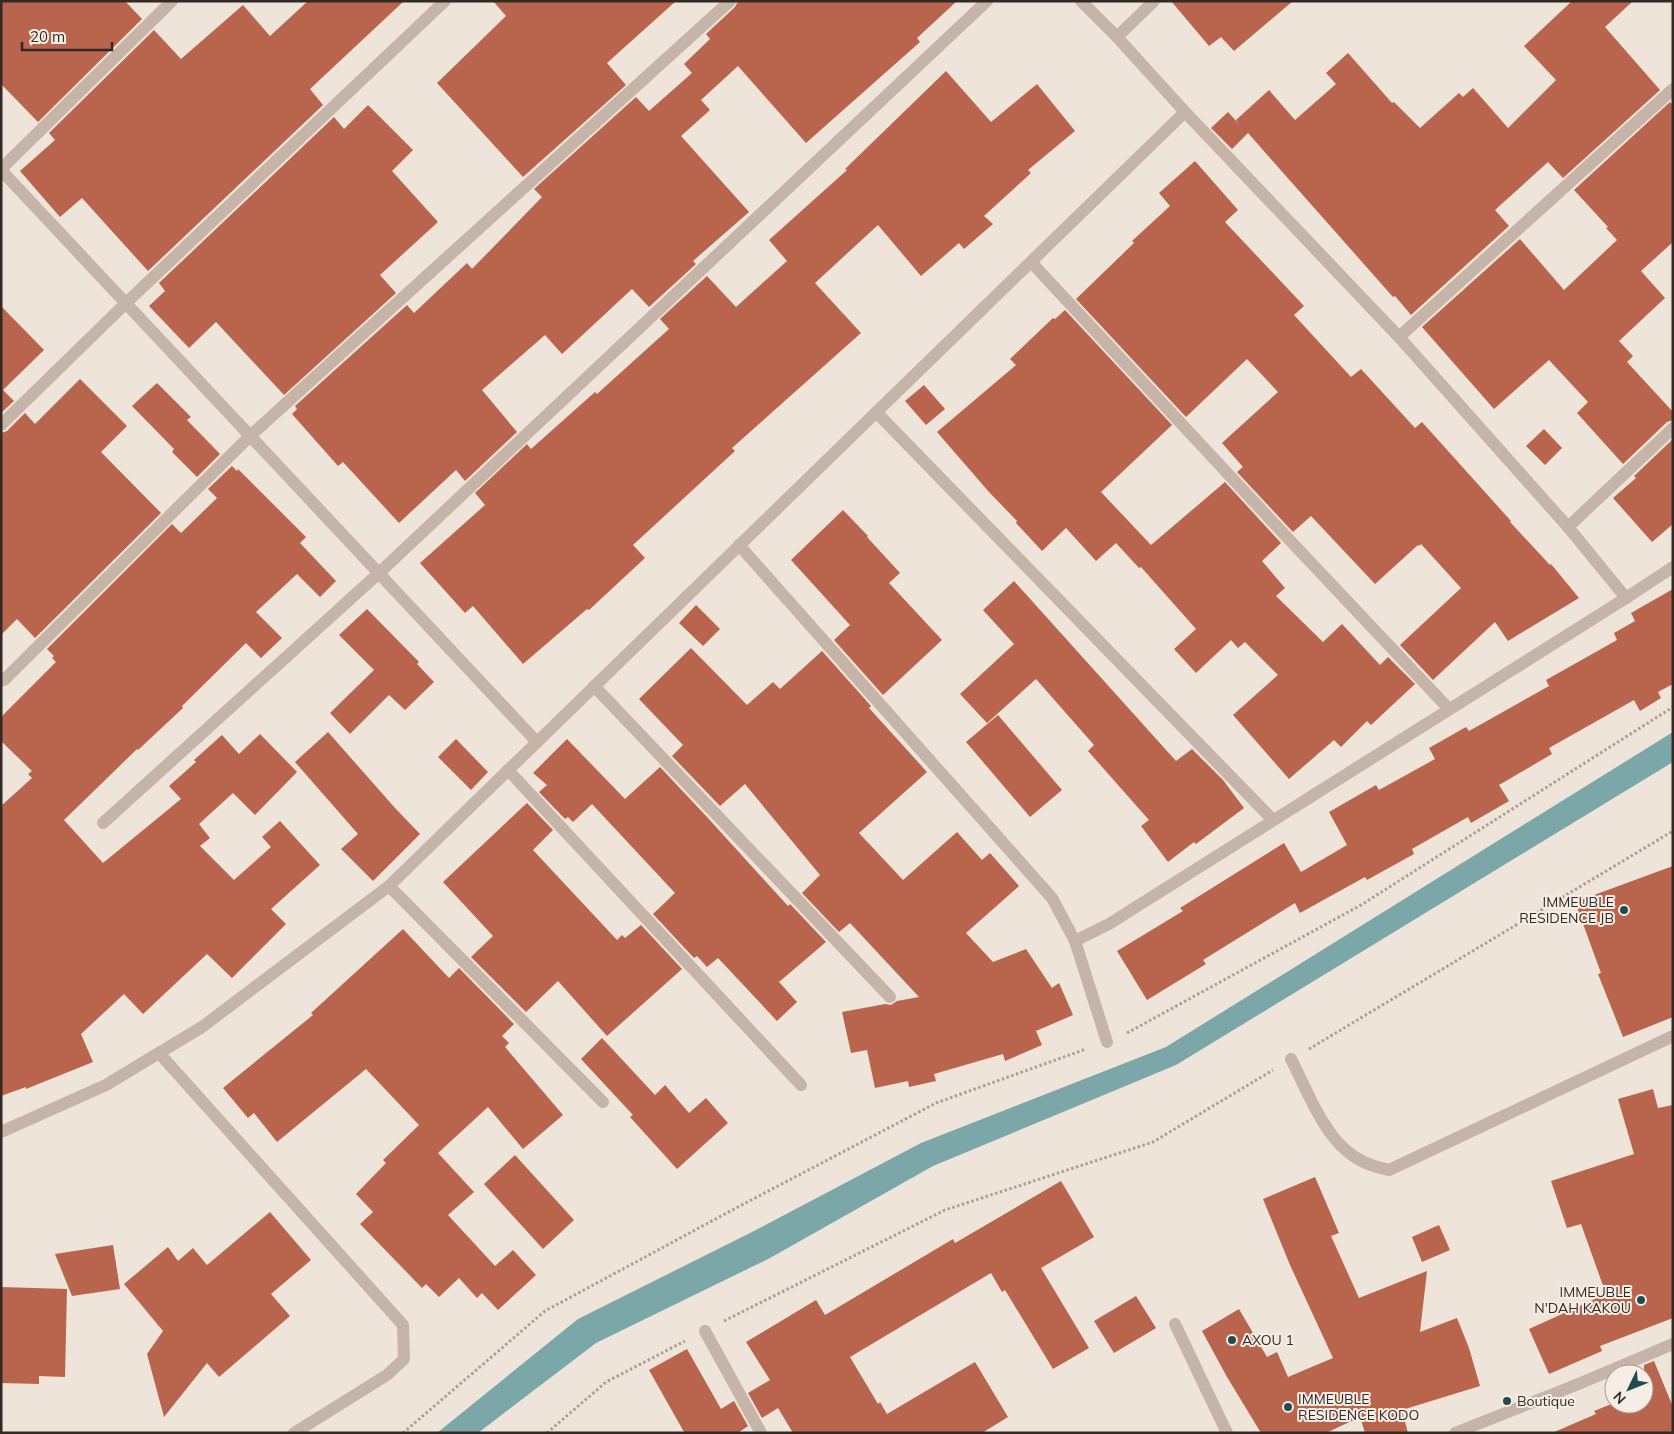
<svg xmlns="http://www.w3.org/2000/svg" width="1674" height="1434" viewBox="0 0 1674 1434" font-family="Mulish,sans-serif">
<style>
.water{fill:#7ca7a8}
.building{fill:#b9654d}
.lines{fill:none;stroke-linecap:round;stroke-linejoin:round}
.path{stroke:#b09e91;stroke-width:3;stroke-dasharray:2.5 2.5;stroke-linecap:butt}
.street{stroke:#c5b4a7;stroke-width:12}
.poi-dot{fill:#214c4f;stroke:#f6eee5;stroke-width:2}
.labels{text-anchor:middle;stroke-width:4;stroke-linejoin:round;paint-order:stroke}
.poi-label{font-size:14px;fill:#322a27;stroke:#f6eee5;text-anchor:start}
</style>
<rect width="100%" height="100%" fill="#eee4d9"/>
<path class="water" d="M1673,732v30l-497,303 -243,101 -163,92 -174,85 -118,90h-41l141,-114 174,-87 169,-89 245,-96z"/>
<g class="building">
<path d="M1,1h124l17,18 -104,103 -37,-38z"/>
<path d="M308,1h96l-94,88 13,16 -175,166 -66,-73 -22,19 -40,-46 35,-31 -6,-7 105,-103 27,29 62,-54 27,31z"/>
<path d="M493,1h183l-69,62 19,22 -103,92 -86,-94 69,-67z"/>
<path d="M738,1h219l-40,37 3,4 -114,101 -68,-77 -37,34 9,10 -29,26 68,76 -56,49 3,3 -47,43 -17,-18 -70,65 -17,-19 -63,55 35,42 -52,49 -9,-11 -57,53 -56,-61 -5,4 -46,-52 5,-5 -2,-3 112,-101 7,8 53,-50 5,6 70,-72 -8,-8 102,-92 13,14 43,-38 -8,-9 26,-25 -4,-5 29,-27z"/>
<path d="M1171,1h122l-59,50 -13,-14 -12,9z"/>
<path d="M1572,1h61l-28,26 55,63 -97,88 -15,-16 -53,48 14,16 -98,89 -16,-19 -2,1 -145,-164 -16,16 -21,-21 17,-16 11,12 -3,-4 33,-30 26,30 41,-36 -10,-11 22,-20 44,50 2,-1 26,26 39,-35 4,4 10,-9 35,40 48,-48 -32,-34z"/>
<path d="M946,71l45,51 46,-38 38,47 -47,39 3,3 -47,43 9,8 -29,25 -5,-6 -38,33 -43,-51 -63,58 46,50 -129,115 3,3 -102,94 12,13 -56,52 -2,-1 -64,55 -50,-58 -8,7 -45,-50 65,-58 -10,-12 52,-49 4,5 64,-57 2,2 72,-65 -9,-10 47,-43 29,31 51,-46 -18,-21 78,-70 -2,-1z"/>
<path d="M1670,102l3,3v137l-32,29 24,27 -46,43 14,15 -6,6 46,50v8l-6,2 -44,42 -46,-51 11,-11 -39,-42 -55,49 -72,-82 98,-88 44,51 53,-50 -11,-12 2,-1 -34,-37z"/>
<path d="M368,105l45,45 -21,21 46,51 -58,53 16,18 -112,102 -68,-73 -27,26 -40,-42 16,-15 -6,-8 175,-166 10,12z"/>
<path d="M1195,161l43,49 -13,12 79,84 -10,9 57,62 10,-8 54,59 7,-6 89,99 -1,1 40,43 1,-1 28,34 -71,43 -13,-19 -62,58 -33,-35 61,-57 -40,-44 -2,2 -1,-1 -43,39 -64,-68 -18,16 -56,-60 6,-5 -21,-24 56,-51 -31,-33 -61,58 -110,-118 58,-56 -2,-2 38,-35 -11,-13z"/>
<path d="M1,306l43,44 -41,40 11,11 -13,12z"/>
<path d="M1065,310l107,115 -71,67 50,53 74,-63 56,61 -19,18 23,27 -9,8 47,46 19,-18 38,41 8,-8 27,27 -44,41 -4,-4 -26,26 -7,-7 -45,39 -56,-64 45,-40 -33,-33 -7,6 -7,-8 -35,33 -22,-24 22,-20 -55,-62 -2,1 -23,-25 -20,18 -30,-33 -24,23 -26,-28 1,-2 -28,-29 -52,-60 79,-67 -6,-6 43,-41 2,1z"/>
<path d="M80,379l47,47 -26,26 60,61 -126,125 -18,-19 -16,16v-202l6,-2 18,-18 10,11z"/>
<path d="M157,383l34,34 -4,3 33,34 -23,23 -25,-25 2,-3 -42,-43z"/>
<path d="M924,385l21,24 -19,16 -21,-24z"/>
<path d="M1544,429l18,19 -17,17 -19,-19z"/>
<path d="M1673,439v85l-21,18 -39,-44 23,-20 -2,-2z"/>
<path d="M232,466l5,5 1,-2 68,68 -6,6 36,38 -16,16 -23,-23 -41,38 26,26 -21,20 -15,-15 -64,63 1,2 -45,42 -1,-1 -73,71 39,43 78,-64 -12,-13 27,-24 -2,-2 28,-25 17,19 21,-20 37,38 -42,43 -22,-22 -34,31 11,14 -10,8 34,34 37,-33 -9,-10 18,-16 40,44 -49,44 15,15 -54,54 -25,-24 -64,60 -19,-20 -43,40 12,28 -67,27v-2l-25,9v-290l31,-28 -4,-4 4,-3 -31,-30v-24l55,-55 -4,-4 2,-2 -7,-7 125,-125 9,9 36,-35 -9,-9z"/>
<path d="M843,510l25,26 -1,1 33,36 -11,10 53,57 -59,55 -49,-55 16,-15 -59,-65z"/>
<path d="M1014,581l162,180 16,-12 31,31 21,28 -48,36 -2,-2 -26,20 -27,-36 8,-6 -61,-69 6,-6 -58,-66 -49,44 -27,-29 54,-50 -31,-34z"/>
<path d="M1673,589v95l-15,8 3,6 -21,13 -6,-11 -85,48 3,6 -53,31 10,16 -38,22 -3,-6 -56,32 2,5 -47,26 -2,-3 -65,36 -5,-10 -92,57 3,4 -59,36 -30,-49 66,-40 -3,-3 104,-65 17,29 46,-27 -18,-33 47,-27 3,5 56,-31 -6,-11 37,-21 3,4 80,-45 -3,-6 71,-40 -3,-7 21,-12 -4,-8z"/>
<path d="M696,605l24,24 -17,17 -24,-23z"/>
<path d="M367,609l52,53 -2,2 17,18 -29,28 -16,-15 -39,39 -20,-21 44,-43 -35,-35z"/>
<path d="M691,648l56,57 26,-23 7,7 42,-38 49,55 -2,2 58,64 -68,61 44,47 54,-48 25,28 8,-7 29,33 -53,47 27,29 33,-13 26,39 7,-5 14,32 -37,16 6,14 -37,16 -2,-7 -69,20 2,7 -27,6 -1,-6 -33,7 -8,-38 -16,3 -9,-41 43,-8 6,1 6,-4 22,-4 -69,-74 -11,9 -37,-39 18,-18 -75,-91 -25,22 -48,-50 11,-11 -44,-46z"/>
<path d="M998,715l64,75 -32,27 -64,-75z"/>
<path d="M328,732l67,76 25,26 -47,47 -32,-32 17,-15 -63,-72z"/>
<path d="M456,739l32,33 -17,18 -33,-33z"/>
<path d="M567,739l58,60 35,-32 47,50 81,89 2,-2 36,38 -47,40 18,20 -20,19 -59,-63 -11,9 -10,-11 -3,2 -41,-44 22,-21 -83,-89 -19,18 -5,-5 -3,2 -26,-27 8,-7 -14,-12z"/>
<path d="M527,803l26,27 -20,20 84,90 5,-5 3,3 16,-13 41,44 -75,67 -49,-55 -32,31 -55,-55 22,-21 -50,-54z"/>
<path d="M1673,866v151l-50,20 -25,-63 3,-1 -26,-71z"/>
<path d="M403,929l46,49 10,-10 55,56 -12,12 7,7 -4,4 58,68 -40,34 -35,-42 -50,46 36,39 -26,23 47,51 18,-16 23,25 -38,35 -16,-17 -5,5 -18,-20 -20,19 -13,-13 -4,4 -62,-64 13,-12 -17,-18 30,-31 -3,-3 36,-35 -53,-56 -89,73 -23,-29 -6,5 -25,-30 90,-73 -2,-2z"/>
<path d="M602,1038l53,57 10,-10 24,28 17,-15 22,25 -51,46 -47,-52 3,-2 -52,-56z"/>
<path d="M1653,1089l5,19 15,-3v213l-73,28 2,5 -53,23 -20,-45 77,-35 -25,-70 -14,4 -16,-47 83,-27 -16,-55z"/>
<path d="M515,1155l59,65 -31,29 -59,-65z"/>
<path d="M1315,1177l24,56 -8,3 28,62 68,-27 -7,61 37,-14 12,30 11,38 -78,24 6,23h-43l-5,-16 -34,16h-65l-34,-56 -25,-46 37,-22 28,48 10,-5 11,25 45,-19 -43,-93 -27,-66z"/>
<path d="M1061,1181l33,56 -53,31 48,80 -36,21 -48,-79 -3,2 -11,-19 -141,84 28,47 2,-2 7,12 88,-52 33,55 -26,16h-189l-15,-25 -16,10 -14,-25 22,-13 -24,-38 70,-42 9,15 128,-76 2,4z"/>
<path d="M270,1212l41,48 -40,34 19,22 -71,61 -12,-14 -43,54 -17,-63 16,-23 -39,-47 44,-37 10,14 15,-13 14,17z"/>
<path d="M1439,1225l11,25 -28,12 -10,-25z"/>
<path d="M113,1245l7,44 -48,7 -17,-42z"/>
<path d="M1,1287l66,2 -2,88 -26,-1v8l-38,-1z"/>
<path d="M1136,1296l20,32 -42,25 -20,-32z"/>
<path d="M687,1349l34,60 13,-8 14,25 -10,7h-56l2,-1 -35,-62z"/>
<path d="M1654,1361l19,46v26h-121l44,-19 -2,-3 20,-8 30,1v-39z"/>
</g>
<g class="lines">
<g class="path">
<path d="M1127,1033l234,-128 312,-198"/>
<path d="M1309,1049l364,-218"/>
<path d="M724,1321l221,-111 208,-68 120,-72"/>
<path d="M403,1433l142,-122 191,-103 200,-105 150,-54"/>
<path d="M547,1433l59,-51 79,-41"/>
</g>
<g class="street">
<path d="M1117,37l37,-36"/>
<path d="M1,169l171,-168"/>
<path d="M1,170l536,572"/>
<path d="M1031,262l252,271 166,176"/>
<path d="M1399,337l274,-248"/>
<path d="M876,412l397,408"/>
<path d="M1,425l125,-122 319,-302"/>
<path d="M1568,527l105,-99"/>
<path d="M739,545l313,353 23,43 34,-17 517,-326 -58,-71 -169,-190 -214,-225 -68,-75 -36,-36"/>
<path d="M1626,598l47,-31"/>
<path d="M4,680l246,-244 480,-435"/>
<path d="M594,686l296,311"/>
<path d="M508,770l293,315"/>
<path d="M103,823l276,-250 608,-572"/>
<path d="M389,886l214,216"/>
<path d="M1075,941l32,101"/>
<path d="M159,1053l244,272 1,34 -17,16 -93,58"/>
<path d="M1291,1059c15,29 31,72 56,92 11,10 27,16 42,19l284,-134"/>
<path d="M1,1132l105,-47 96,-58 187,-141 796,-774"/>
<path d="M1175,1324l52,109"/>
<path d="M705,1331l56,102"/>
<path d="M1455,1433l121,-48 97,-41"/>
</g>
</g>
<g class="poi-dot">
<circle cx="1624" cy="910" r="5"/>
<circle cx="1641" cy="1300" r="5"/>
<circle cx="1232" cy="1340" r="5"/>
<circle cx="1507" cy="1401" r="5"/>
<circle cx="1288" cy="1407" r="5"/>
</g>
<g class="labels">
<g class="poi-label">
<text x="1614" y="907" text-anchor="end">IMMEUBLE<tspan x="1614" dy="16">RESIDENCE JB</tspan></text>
<text x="1631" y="1297" text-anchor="end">IMMEUBLE<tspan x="1631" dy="16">N'DAH KAKOU</tspan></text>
<text x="1242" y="1345">AXOU 1</text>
<text x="1298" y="1404">IMMEUBLE<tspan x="1298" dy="16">RESIDENCE KODO</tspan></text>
<text x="1517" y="1406">Boutique</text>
</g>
</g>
<rect width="1674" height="1434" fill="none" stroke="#322a27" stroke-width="5"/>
<g transform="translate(1629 1389) rotate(227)"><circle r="24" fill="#f6eee5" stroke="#a8a099"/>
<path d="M0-4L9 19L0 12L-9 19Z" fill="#214c4f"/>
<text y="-8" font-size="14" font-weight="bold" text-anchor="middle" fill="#322a27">N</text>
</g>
<path d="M22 42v8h90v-8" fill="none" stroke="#322a27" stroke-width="2.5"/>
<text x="30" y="42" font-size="15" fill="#322a27" stroke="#f6eee5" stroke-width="4" paint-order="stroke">20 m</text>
</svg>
